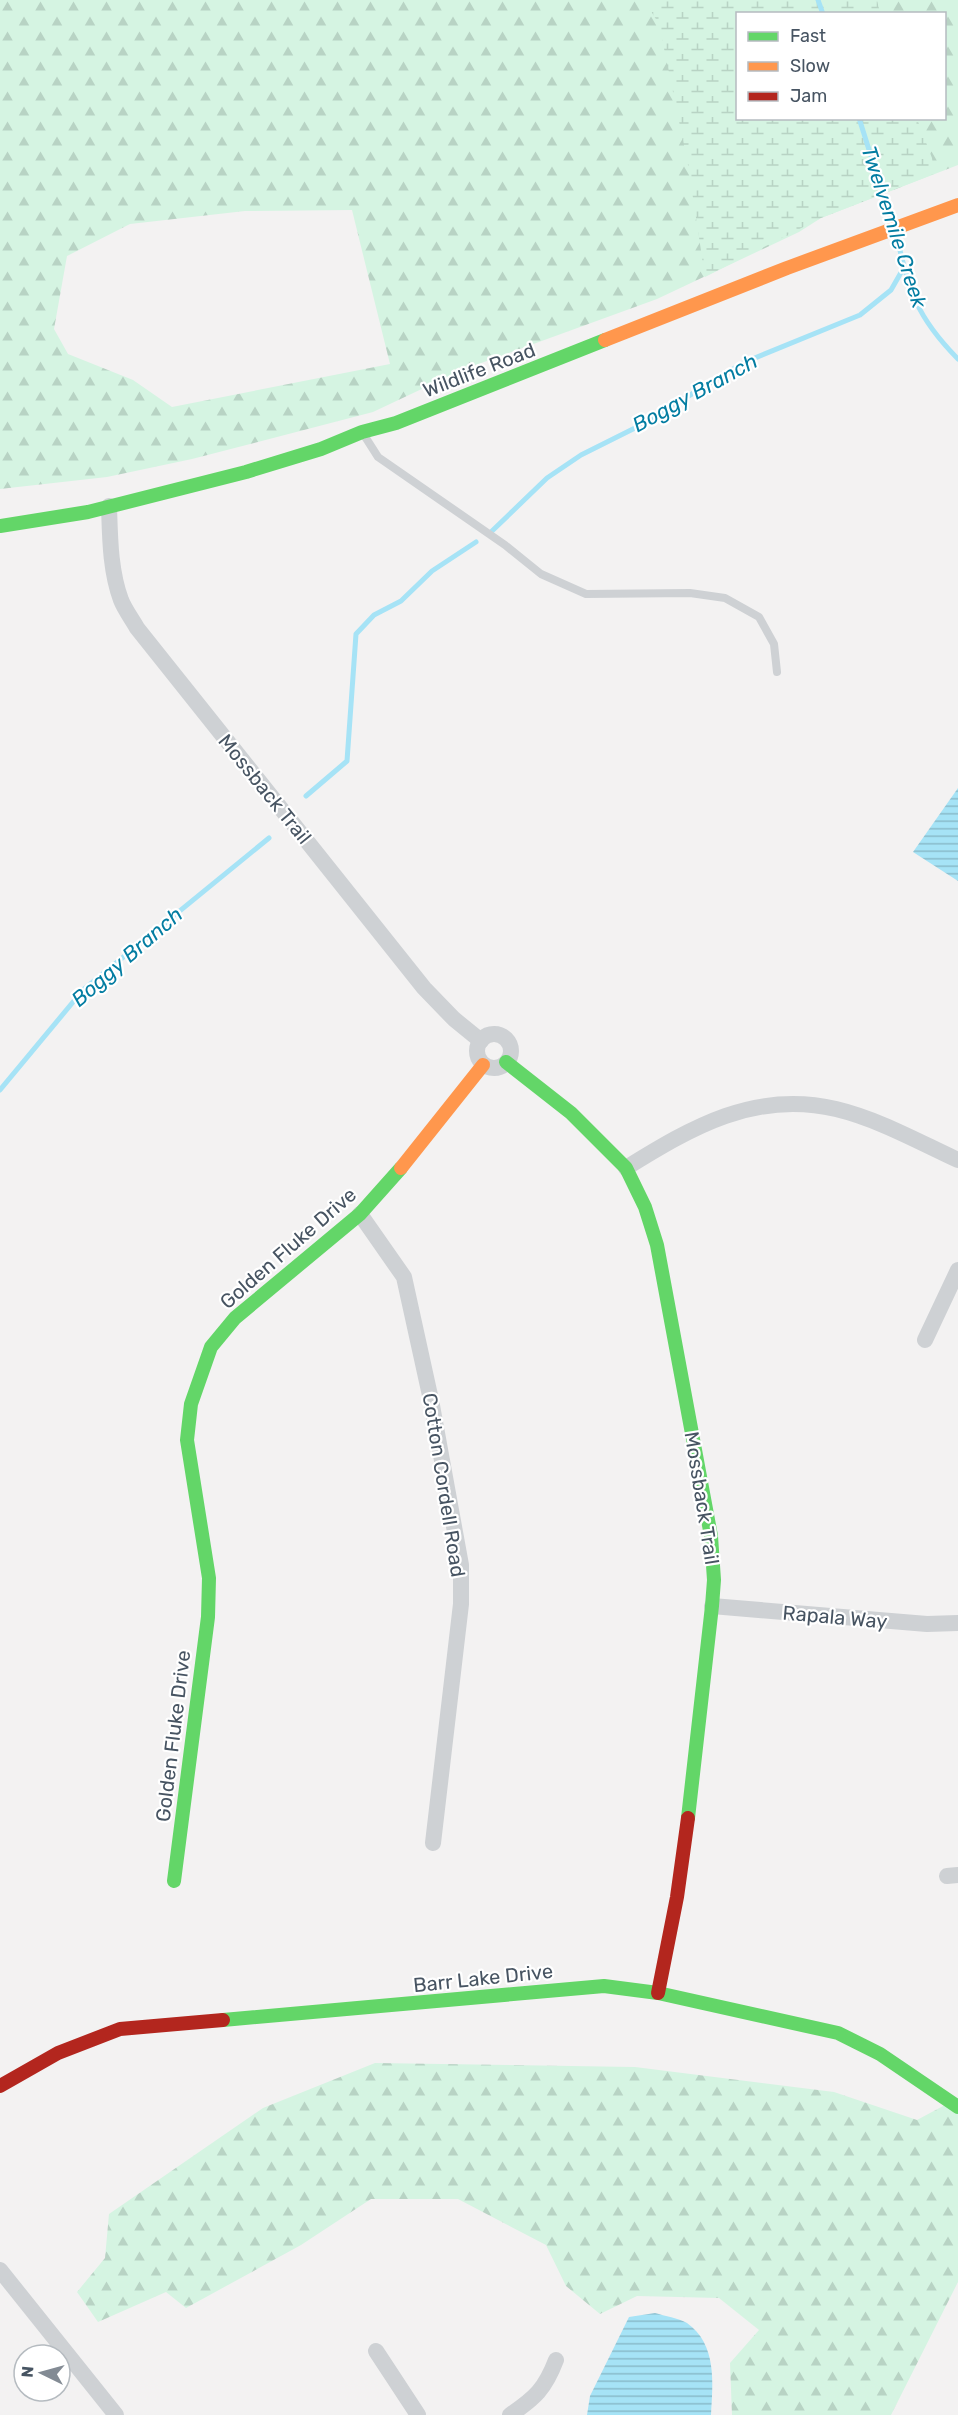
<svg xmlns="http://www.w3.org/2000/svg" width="958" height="2415" viewBox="0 0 958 2415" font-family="Rubik,sans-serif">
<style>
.forest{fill:url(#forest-firs);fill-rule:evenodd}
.wetland{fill:url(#wetland-marsh)}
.water{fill:url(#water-rules)}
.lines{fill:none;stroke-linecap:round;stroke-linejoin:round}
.stream{stroke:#a6e3f6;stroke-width:5}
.lane{stroke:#ced1d4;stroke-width:8}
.street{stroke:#ced1d4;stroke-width:16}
.fast{stroke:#63d668;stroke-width:14}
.slow{stroke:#ff974d;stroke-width:14}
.jam{stroke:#b3261e;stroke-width:14}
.labels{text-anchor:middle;stroke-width:4.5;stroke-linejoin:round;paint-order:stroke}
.street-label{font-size:20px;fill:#475462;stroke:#fff}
.water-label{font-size:21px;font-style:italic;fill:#037da2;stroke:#fff}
</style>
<defs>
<pattern id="forest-firs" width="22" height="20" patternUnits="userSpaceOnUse" patternTransform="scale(1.5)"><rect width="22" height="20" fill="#d5f4e2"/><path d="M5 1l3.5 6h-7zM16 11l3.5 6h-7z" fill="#b8d3c4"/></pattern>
<pattern id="wetland-marsh" width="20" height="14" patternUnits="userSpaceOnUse" patternTransform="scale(1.5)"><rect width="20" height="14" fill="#d5f4e2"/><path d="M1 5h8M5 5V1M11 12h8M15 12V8" fill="none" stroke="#b8d3c4"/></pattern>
<pattern id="water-rules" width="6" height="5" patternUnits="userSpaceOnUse" patternTransform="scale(1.5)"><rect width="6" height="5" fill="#a6e3f6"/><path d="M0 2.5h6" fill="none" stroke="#89bbcb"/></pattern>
</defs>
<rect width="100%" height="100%" fill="#f3f2f2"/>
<g class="forest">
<path d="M0,0h958v165l-137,53 -22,14 -142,67 -195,71 -89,42 -181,47 -85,18 -107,12zM738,14h206v104h-206zM352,210l38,154 -218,43 -39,-27 -65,-26 -14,-25 13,-73 63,-32 115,-13z"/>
<path d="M375,2063l260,4 199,25 83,28 41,-22v184l-67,133h-159l-2,-52 29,-33 -40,-32 -82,-2 -37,18 -34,-28 -20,-41 -88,-46h-87l-70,46 -115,63 -20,-16 -68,30 -21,-30 28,-34 4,-44 154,-106z"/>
</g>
<path class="wetland" d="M644,0h233l3,13 -142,1v104l179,1 15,39 2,16 -113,44 -116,59 -17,-112 -29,-141z"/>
<g class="water">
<path d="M958,788v93l-45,-29z"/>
<path d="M655,2313c10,3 23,5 32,10 30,21 26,60 24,92h-124l3,-19 39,-79z"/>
</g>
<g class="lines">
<g class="stream">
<path d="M818,0l5,14"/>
<path d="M859,118l33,105"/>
<path d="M896,234c14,58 19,81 62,125"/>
<path d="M492,531l55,-53 34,-23 56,-28 108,-65 115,-47 31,-25 12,-21"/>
<path d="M306,796l41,-35 9,-127 18,-19 27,-14 31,-30 44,-29"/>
<path d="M0,1090l83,-100 186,-152"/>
</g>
<path class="lane" d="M364,435l14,22 127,88 36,29 45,20 104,-1 35,5 34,19 15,27 3,28"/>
<g class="street">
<path d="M109,506c1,31 1,64 12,94 4,10 11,19 16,28l287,360 30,31 27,22"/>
<circle cx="494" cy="1051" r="17"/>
<path d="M626,1168c66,-41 129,-78 210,-59 42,10 83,33 122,51"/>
<path d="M360,1214l44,63 27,123 30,165v39l-28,239"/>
<path d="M925,1340l33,-70"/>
<path d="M712,1606l215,18 31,-1"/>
<path d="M947,1876l11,-1"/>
<path d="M0,2270l116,145"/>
<path d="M376,2351l42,64"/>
<path d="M510,2415c25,-17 35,-26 46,-55"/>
</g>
<g class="fast">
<path d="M0,526l88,-14 158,-40 75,-23 41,-17 34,-9 209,-83"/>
<path d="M506,1062l65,51 55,55 19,39 12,38 54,291 3,44 -2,26 -24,212"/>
<path d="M174,1881l34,-264 1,-39 -22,-138 4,-36 20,-57 24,-29 125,-104 41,-46"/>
<path d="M223,2020l381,-34 54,7 180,40 42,21 78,53"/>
</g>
<g class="slow">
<path d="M605,340l182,-72 171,-63"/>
<path d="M401,1168l82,-103"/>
</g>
<g class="jam">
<path d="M658,1993l19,-96 11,-79"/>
<path d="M0,2086l58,-33 62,-24 103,-9"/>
</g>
</g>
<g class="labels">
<g class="street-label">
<text transform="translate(479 370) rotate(-21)" y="7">Wildlife Road</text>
<text transform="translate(265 789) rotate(51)" y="7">Mossback Trail</text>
<text transform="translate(288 1248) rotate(-41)" y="7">Golden Fluke Drive</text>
<text transform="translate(444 1485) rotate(81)" y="7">Cotton Cordell Road</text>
<text transform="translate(702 1498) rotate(81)" y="7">Mossback Trail</text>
<text transform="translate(835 1617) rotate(5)" y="7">Rapala Way</text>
<text transform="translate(173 1736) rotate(-83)" y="7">Golden Fluke Drive</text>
<text transform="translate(483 1978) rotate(-6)" y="7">Barr Lake Drive</text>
</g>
<g class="water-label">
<text transform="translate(894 227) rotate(72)" y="7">Twelvemile Creek</text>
<text transform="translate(695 393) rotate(-29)" y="7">Boggy Branch</text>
<text transform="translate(127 957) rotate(-41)" y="7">Boggy Branch</text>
</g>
</g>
<rect x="736" y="12" width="210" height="108" fill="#ffffff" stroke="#b5bbc0" stroke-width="1.5"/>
<rect x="748" y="32" width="30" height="9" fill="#63d668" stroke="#b5bbc0" stroke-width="1.5"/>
<text x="790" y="42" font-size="18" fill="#475462">Fast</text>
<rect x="748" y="62" width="30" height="9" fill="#ff974d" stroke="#b5bbc0" stroke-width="1.5"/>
<text x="790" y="72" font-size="18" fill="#475462">Slow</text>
<rect x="748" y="92" width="30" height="9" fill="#b3261e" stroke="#b5bbc0" stroke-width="1.5"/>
<text x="790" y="102" font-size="18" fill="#475462">Jam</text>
<g transform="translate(42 2373) rotate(275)"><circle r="28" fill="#ffffff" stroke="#b5bbc0" stroke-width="1.5"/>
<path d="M0-4.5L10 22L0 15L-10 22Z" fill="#838b94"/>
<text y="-9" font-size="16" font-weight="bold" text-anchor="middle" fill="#475462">N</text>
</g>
</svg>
